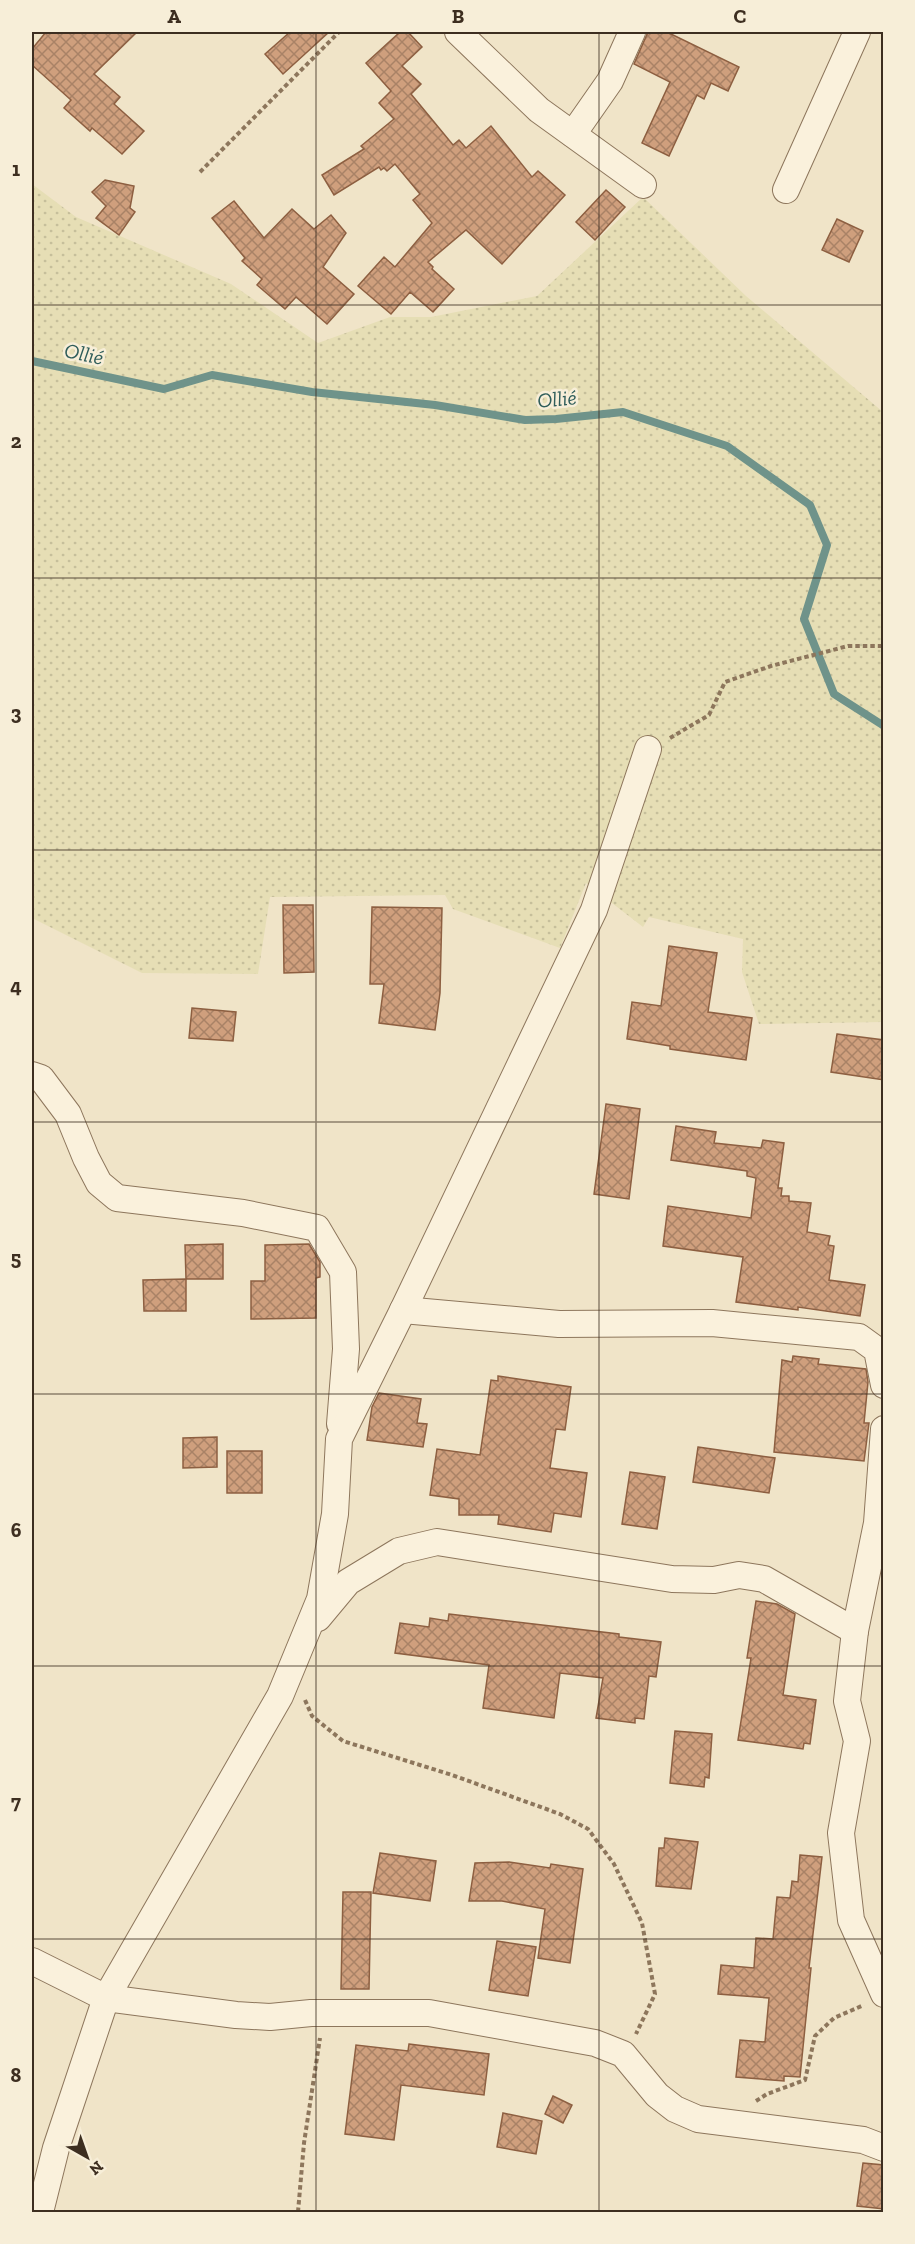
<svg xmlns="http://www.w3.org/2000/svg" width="915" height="2244" viewBox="0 0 915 2244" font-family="'Zilla Slab',serif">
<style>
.farmland{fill:url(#farmland-dots)}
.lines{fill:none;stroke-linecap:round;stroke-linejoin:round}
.stream{stroke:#6f938a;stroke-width:8}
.building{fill:url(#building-cross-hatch);stroke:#8d5f41;stroke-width:1.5}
.minor-casing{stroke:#8d765c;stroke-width:28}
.path{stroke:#8d765c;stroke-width:4;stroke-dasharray:4.5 3;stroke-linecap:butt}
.minor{stroke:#faf1dc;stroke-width:26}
.grid{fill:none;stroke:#3d2e20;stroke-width:1.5;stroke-opacity:0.55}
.labels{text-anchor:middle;stroke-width:5;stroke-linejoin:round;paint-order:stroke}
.water-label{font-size:21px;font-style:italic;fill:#2f5d5a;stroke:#f7eed8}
.neatline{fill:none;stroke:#3d2e20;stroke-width:2}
.grid-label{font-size:20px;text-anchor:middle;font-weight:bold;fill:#3d2e20}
</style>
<defs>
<pattern id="farmland-dots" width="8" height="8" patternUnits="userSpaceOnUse" patternTransform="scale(1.5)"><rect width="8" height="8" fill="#e6deb5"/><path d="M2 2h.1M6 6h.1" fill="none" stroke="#c6bf9b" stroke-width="1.8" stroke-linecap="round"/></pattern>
<pattern id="building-cross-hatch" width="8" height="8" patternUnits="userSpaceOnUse" patternTransform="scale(1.5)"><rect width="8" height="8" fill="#cf9f7d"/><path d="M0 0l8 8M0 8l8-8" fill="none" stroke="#a98266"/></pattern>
</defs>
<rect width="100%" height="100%" fill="#f0e4c8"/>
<path class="farmland" d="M32,184l44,33 155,67 87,59 72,-26h41l106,-21 106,-99 103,99 137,116v610l-124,2 -17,-52 1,-33 -94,-22 -6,10 -57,-44 -26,65 -107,-39 -8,-14 -175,2 -12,77 -116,-1 -110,-55z"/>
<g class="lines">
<path class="stream" d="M32,361l132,28 48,-14 100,17 123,13 90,15 31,-1 67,-7 104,34 83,59 17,40 -23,74 30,75 50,32"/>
</g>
<g class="building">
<path d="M46,32h91l-43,42 26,23 -6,7 30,27 -22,23 -30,-26 -2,3 -26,-23 7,-8 -39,-35v-16z"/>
<path d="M290,32h39l-46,42 -18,-20z"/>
<path d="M400,32h8l14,15 -20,19 19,18 -10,10 42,51 6,-5 7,8 25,-22 41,51 6,-6 27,24 -63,69 -36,-34 -38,32 5,5 -1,2 22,20 -21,23 -23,-20 -19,22 -33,-28 26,-29 11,10 37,-44 -19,-23 7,-6 -25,-30 -8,7 -3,-3 -3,2 -2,-3 -45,28 -12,-20 42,-26 -3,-3 33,-27 -15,-16 12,-12 -25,-28z"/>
<path d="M648,32h19l72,35 -11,24 -17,-8 -7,16 -7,-4 -28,61 -27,-13 28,-61 -36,-18z"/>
<path d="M105,180l29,6 -4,22 5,4 -16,23 -23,-17 10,-12 -14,-14z"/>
<path d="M606,190l19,17 -30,33 -19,-18z"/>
<path d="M234,201l30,37 28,-29 22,20 17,-14 15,18 -23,34 31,27 -27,30 -31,-27 -11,12 -28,-24 5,-6 -20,-18 3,-3 -33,-40z"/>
<path d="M837,219l26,12 -14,31 -27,-12z"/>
<path d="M283,905h30l1,67 -30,1z"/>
<path d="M372,907l70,1 -2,85 -5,37 -56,-7 5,-39h-14z"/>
<path d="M669,946l48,7 -9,59 44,6 -6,42 -76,-11v-3l-43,-7 5,-37 29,4z"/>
<path d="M192,1008l44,4 -3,29 -44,-3z"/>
<path d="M837,1034l47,6v40l-53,-8z"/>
<path d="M606,1104l34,5 -11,90 -35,-5z"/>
<path d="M676,1126l40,6 -2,11 47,5 2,-8 21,3 -6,45h4l-1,8h8v5l22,2 -4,29 23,4 -2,9 6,1 -5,34 36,5 -5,31 -62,-9v3l-62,-8 7,-45 -80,-11 5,-40 83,12 5,-40 -9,-2v-5l-76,-11z"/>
<path d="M223,1244v35h-37l-1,-34z"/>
<path d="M309,1244l11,18v15l-4,1v40l-65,1v-38h14v-36z"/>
<path d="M186,1279v32h-42l-1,-31z"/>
<path d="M793,1356l26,3 -1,5 48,5 2,13 -4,41h5l-5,38 -90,-9 8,-92 10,2z"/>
<path d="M498,1376l73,11 -6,43 -9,-1 -6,39 37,5 -6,44 -27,-4 -3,19 -53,-8 1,-9h-40v-16l-29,-4 7,-46 43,6 11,-75 7,1z"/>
<path d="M379,1393l42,6 -4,24 10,1 -4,23 -56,-7 5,-33z"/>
<path d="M217,1437v30l-34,1v-30z"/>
<path d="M698,1447l77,11 -6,35 -76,-11z"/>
<rect x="227" y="1451" width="35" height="42"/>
<path d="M630,1472l35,5 -8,52 -35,-5z"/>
<path d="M756,1601l21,3 18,10 -12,81 33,5 -6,44 -6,-1 -1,6 -65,-9 13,-82h-4z"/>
<path d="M449,1614l170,20v3l42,5 -5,35 -7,-1 -5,43 -9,-1v5l-39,-5 7,-40 -43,-5 -6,45 -71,-10 6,-43 -94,-12 5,-30 29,4 1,-9 18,3z"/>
<path d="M675,1731l37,3 -3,44 -4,-1 -1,10 -34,-4z"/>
<path d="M665,1838l33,4 -7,47 -35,-3 3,-38h5z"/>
<path d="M380,1853l56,8 -6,40 -57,-8z"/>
<path d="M800,1855l22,2 -13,111h2l-11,109 -16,-1v5l-48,-4 4,-37 25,2 4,-44 -51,-4 3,-29 33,3 2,-30 17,1 4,-42 13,1 2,-17 6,1z"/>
<path d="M509,1862l41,6 1,-4 32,5 -13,94 -32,-5 7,-49 -43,-8h-33l6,-38z"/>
<path d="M343,1892h28l-2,97h-28z"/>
<path d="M497,1941l39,6 -8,49 -39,-6z"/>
<path d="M409,2044l80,10 -5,41 -83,-10 -7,55 -49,-6 11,-89 52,6z"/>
<path d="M553,2096l19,9 -9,18 -18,-9z"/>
<path d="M503,2113l39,8 -6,33 -39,-7z"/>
<path d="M863,2163l21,2v44l-27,-3z"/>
</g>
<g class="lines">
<g class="minor-casing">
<g id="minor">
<path d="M458,32l81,78 104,75"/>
<path d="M573,134l37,-53 22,-49"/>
<path d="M786,190l71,-158"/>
<path d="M32,1075l9,3 27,36 18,44 13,25 18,15 126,15 74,15 26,44 3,77 -6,75"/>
<path d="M403,1310l156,14 153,-1 147,14 18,13 7,35"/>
<path d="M884,1429l-7,94 -22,108 -8,70 10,40 -16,92 10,87 33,74"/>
<path d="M318,1618l30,-36 51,-31 38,-9 235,37 42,1 25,-5 25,4 91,52"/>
<path d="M32,1961l74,37 130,17 34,2 41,-4h118l166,30 28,11 34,41 18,14 23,10 165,21 21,8"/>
<path d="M40,2212l16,-64 50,-150 174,-302 40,-97 15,-85 4,-75 64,-129 191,-400 54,-161"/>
</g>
</g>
<g class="path">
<path d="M200,172l139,-140"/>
<path d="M670,738l39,-23 16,-33 46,-16 77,-20h36"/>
<path d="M305,1700l7,16 31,25 109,34 108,39 28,15 26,35 28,59 13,71 -19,40"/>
<path d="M756,2101l11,-7 38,-14 10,-44 19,-18 30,-13"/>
<path d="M298,2212l6,-69 16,-105"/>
</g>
<use href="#minor" class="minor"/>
</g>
<path class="grid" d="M316,32v2180M599,32v2180M32,305h852M32,578h852M32,850h852M32,1122h852M32,1394h852M32,1666h852M32,1939h852"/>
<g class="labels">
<g class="water-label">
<text transform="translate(84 354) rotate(12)" y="7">Ollié</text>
<text transform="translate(557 399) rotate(-5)" y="7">Ollié</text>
</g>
</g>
<rect width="915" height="2244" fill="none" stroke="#f7eed8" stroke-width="66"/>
<g transform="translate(87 2157) rotate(140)" stroke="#f7eed8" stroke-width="4.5" paint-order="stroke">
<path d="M0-4.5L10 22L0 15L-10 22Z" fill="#3d2e20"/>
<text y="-9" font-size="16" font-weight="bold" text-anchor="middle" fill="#3d2e20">N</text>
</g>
<rect x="33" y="33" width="849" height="2178" class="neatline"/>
<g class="grid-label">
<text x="174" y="23">A</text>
<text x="458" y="23">B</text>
<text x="740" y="23">C</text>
<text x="16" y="176">1</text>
<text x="16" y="448">2</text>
<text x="16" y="720">3</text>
<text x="16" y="993">4</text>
<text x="16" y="1265">5</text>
<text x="16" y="1537">6</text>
<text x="16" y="1809">7</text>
<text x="16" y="2082">8</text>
</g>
</svg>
